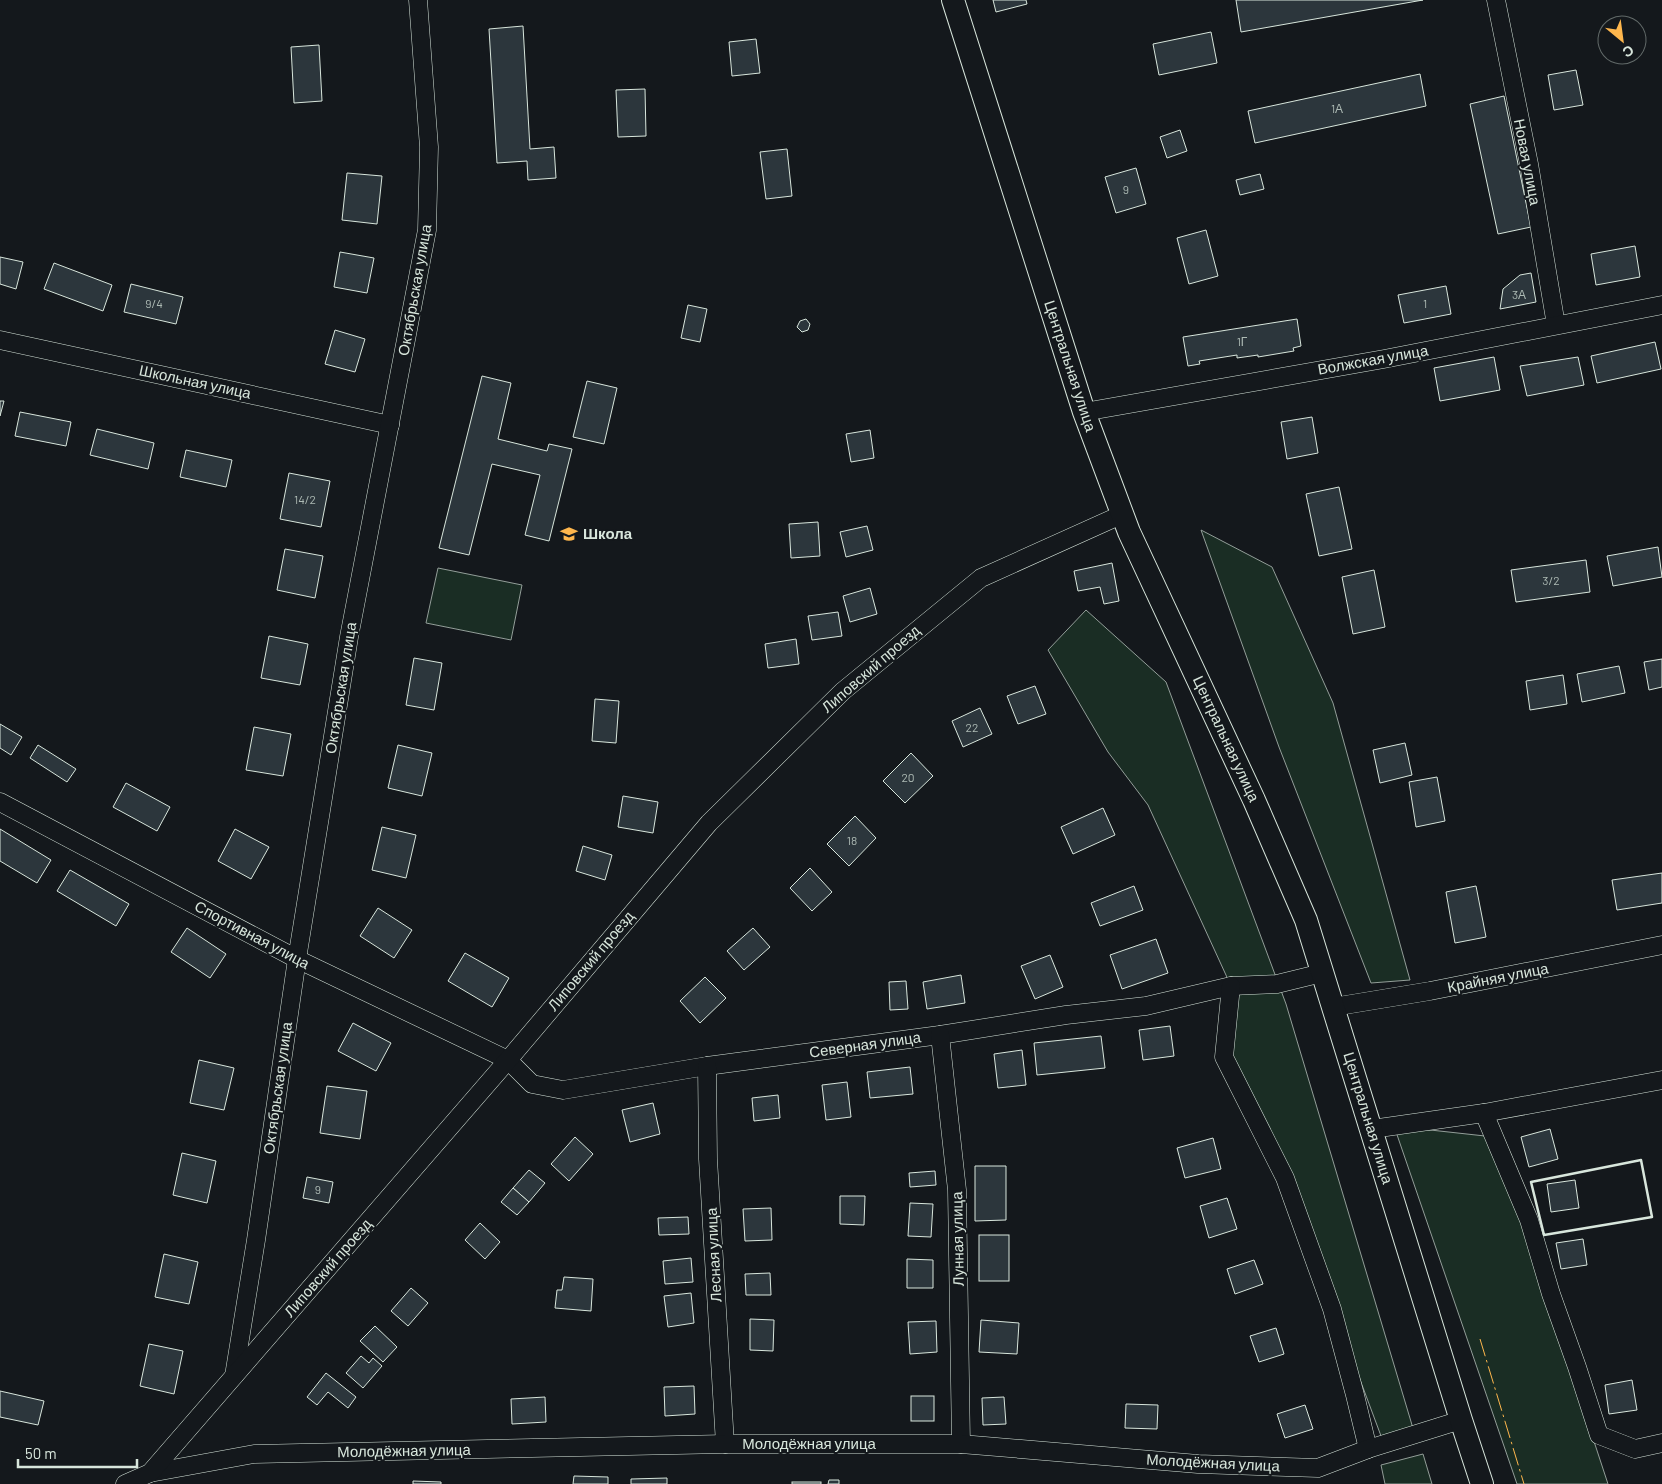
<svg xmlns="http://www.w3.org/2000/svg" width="1662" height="1484" viewBox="0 0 1662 1484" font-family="Barlow,sans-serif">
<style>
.green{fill:#1a2d24;stroke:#939e99}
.building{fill:#2c363c;stroke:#d8e6dc}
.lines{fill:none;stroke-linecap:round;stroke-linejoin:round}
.minor-casing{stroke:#d8e6dc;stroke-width:19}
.major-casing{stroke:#d8e6dc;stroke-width:24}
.minor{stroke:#14181c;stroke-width:18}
.major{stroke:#14181c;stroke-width:22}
.wall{stroke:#d8e6dc;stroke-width:2.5}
.power{stroke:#ffb74d;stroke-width:1;stroke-dasharray:18 4 2.5 4;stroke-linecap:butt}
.labels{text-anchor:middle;stroke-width:4;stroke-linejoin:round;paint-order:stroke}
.number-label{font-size:12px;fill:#adbab4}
.street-label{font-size:15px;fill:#d8e6dc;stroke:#14181c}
.poi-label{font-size:15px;font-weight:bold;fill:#d8e6dc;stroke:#14181c;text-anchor:start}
</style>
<rect width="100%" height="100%" fill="#14181c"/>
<g class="green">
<path d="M1201,530l71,37 61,136 77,277 -39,3 -92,-236z"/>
<path d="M438,568l84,17 -11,55 -85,-17z"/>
<path d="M1086,610l80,72 120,322 129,431 -31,9 -99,-266 -61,-121 7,-71 -83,-181 -40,-53 -60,-102z"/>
<path d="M1394,1126l100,11 114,347h-91z"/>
<path d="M1423,1454l9,30h-47l-4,-19z"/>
</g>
<g class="building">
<path d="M993,0h33l1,4 -31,8z"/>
<path d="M1236,0h187l-182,32z"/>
<path d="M523,26l7,123 24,-2 2,31 -28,2 -1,-19 -30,2 -8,-134z"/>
<path d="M1211,32l6,31 -58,12 -6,-31z"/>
<path d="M756,39l4,34 -28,3 -3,-34z"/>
<path d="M319,45l3,56 -28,2 -3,-56z"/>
<path d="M1576,70l7,35 -29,5 -6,-35z"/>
<path d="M1420,74l6,32 -171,37 -7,-32z"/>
<path d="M645,89l1,47 -28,1 -2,-47z"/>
<path d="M1504,96l27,131 -33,7 -28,-130z"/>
<path d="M1180,130l7,21 -20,7 -7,-21z"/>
<path d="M787,149l5,47 -26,3 -6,-47z"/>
<path d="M1136,168l10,36 -30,9 -11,-36z"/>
<path d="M347,173l35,3 -5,48 -35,-4z"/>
<path d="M1260,174l4,15 -24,6 -4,-15z"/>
<path d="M1206,230l12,46 -29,8 -12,-46z"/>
<path d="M1635,246l5,31 -44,8 -5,-31z"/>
<path d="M340,252l34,6 -7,35 -33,-6z"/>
<path d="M0,257l23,5 -7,27 -16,-5z"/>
<path d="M54,263l58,22 -9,26 -59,-22z"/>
<path d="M1531,273l5,29 -36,7 3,-20 17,-14z"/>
<path d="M131,284l52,13 -7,27 -52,-12z"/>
<path d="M1446,286l5,28 -47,9 -6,-28z"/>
<path d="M688,305l19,4 -7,33 -19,-4z"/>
<path d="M806,319l4,5 -2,6 -6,2 -5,-5 3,-6z"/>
<path d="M1297,319l4,27 -8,2 1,3 -36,6v-2l-21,3v-3l-38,6 1,3 -12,2 -5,-29z"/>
<path d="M335,330l30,9 -10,33 -30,-8z"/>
<path d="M1655,342l6,27 -64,14 -6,-27z"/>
<path d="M1494,357l6,33 -60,11 -6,-33z"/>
<path d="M1578,357l6,28 -57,11 -7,-30z"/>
<path d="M482,376l29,7 -13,56 49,12 2,-7 23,5 -23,92 -24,-6 15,-60 -48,-11 -23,91 -30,-7z"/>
<path d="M587,381l30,7 -13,56 -31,-7z"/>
<path d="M0,401h4l-4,15z"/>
<path d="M20,412l51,10 -5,24 -51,-10z"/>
<path d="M1312,417l6,36 -31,6 -6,-37z"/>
<path d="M97,429l57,14 -6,26 -58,-14z"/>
<path d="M870,430l4,28 -23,4 -5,-28z"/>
<path d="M186,450l46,10 -6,27 -46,-10z"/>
<path d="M289,473l41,8 -9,46 -41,-8z"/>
<path d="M1339,487l13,62 -33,7 -13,-62z"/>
<path d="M818,522l2,34 -29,2 -2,-34z"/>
<path d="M867,526l6,24 -27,7 -6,-25z"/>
<path d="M1658,547l4,30 -49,9 -6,-30z"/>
<path d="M285,549l38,7 -8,42 -38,-8z"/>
<path d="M1586,560l4,32 -74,10 -5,-32z"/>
<path d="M1112,563l7,38 -15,3 -4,-17 -22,4 -4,-20z"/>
<path d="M1374,570l11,57 -32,7 -11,-57z"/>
<path d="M870,588l7,26 -27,8 -7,-26z"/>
<path d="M838,612l4,24 -30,4 -4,-24z"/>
<path d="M269,636l39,8 -8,41 -39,-7z"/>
<path d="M796,639l3,25 -31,4 -3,-24z"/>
<path d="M414,658l28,5 -8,47 -28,-5z"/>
<path d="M1662,659v28l-13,3 -5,-28z"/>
<path d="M1619,666l6,27 -43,9 -5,-28z"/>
<path d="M1563,675l4,29 -37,6 -4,-29z"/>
<path d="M1035,686l11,28 -28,10 -11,-28z"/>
<path d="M595,699l24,2 -3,42 -24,-2z"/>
<path d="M980,708l12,26 -29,13 -11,-26z"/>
<path d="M0,724l22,13 -11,18 -11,-7z"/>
<path d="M254,727l37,7 -8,42 -37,-6z"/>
<path d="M1405,743l7,32 -32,8 -7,-33z"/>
<path d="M38,745l38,24 -9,13 -37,-24z"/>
<path d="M398,745l34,8 -10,43 -34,-8z"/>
<path d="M911,753l22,23 -28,27 -22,-22z"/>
<path d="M1437,777l8,44 -29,6 -7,-45z"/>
<path d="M126,783l44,24 -13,24 -44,-24z"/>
<path d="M623,796l35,6 -5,31 -35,-6z"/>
<path d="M1103,808l12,27 -42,19 -12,-27z"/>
<path d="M855,816l21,22 -27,28 -22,-22z"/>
<path d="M382,827l34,8 -10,43 -34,-8z"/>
<path d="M0,829l51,31 -14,23 -37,-22z"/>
<path d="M235,829l34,18 -18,32 -33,-18z"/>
<path d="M583,846l29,9 -7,25 -29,-9z"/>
<path d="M810,868l22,24 -20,19 -22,-23z"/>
<path d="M70,870l59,34 -13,22 -59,-35z"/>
<path d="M1662,873v30l-45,7 -5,-30z"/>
<path d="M1134,886l9,24 -43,16 -9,-23z"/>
<path d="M1476,886l10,51 -31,6 -9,-51z"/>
<path d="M378,908l34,22 -18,28 -34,-22z"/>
<path d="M187,928l39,26 -16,24 -39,-26z"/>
<path d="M753,928l17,19 -26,23 -17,-19z"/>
<path d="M1156,939l12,34 -46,16 -12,-34z"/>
<path d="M465,953l44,25 -17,29 -44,-26z"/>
<path d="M1050,955l13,32 -28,12 -14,-33z"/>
<path d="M961,975l4,28 -38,6 -4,-27z"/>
<path d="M705,977l21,21 -26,25 -20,-22z"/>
<path d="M906,981l2,28 -18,1 -1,-28z"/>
<path d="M353,1023l38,20 -15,28 -38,-20z"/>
<path d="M1170,1026l4,30 -31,4 -4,-30z"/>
<path d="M1101,1036l4,32 -68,7 -3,-32z"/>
<path d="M1022,1050l4,35 -28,3 -4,-34z"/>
<path d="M199,1060l35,8 -10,42 -34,-7z"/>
<path d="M910,1067l3,27 -43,4 -3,-26z"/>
<path d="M847,1082l4,35 -25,3 -4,-35z"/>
<path d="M327,1086l40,5 -7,48 -40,-6z"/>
<path d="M778,1095l2,23 -26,3 -2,-23z"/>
<path d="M653,1103l7,31 -30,8 -8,-32z"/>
<path d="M1550,1129l8,30 -29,8 -8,-30z"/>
<path d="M575,1137l18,17 -24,27 -18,-17z"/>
<path d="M1213,1138l8,31 -36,9 -8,-30z"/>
<path d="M182,1153l34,8 -9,42 -34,-8z"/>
<path d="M975,1166h31v54l-31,1z"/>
<path d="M529,1170l16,13 -16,19 -16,-14z"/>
<path d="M935,1171l1,14 -26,2 -1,-14z"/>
<path d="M307,1177l26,5 -4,21 -26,-5z"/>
<path d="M1575,1180l4,28 -28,4 -4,-28z"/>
<path d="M513,1188l16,14 -12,13 -16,-13z"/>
<path d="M840,1196h25l-1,29 -24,-1z"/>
<path d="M1227,1198l10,31 -28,9 -9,-32z"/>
<path d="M910,1203l23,1 -2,33 -23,-1z"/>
<path d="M771,1208l1,32 -27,1 -2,-32z"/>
<path d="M688,1217l1,17 -30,1 -1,-17z"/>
<path d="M480,1223l20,19 -15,17 -20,-19z"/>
<rect x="979" y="1235" width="30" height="46"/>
<path d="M1583,1239l4,26 -26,4 -5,-26z"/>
<path d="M164,1254l34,8 -9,42 -34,-7z"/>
<path d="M691,1258l2,24 -28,2 -2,-23z"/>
<path d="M907,1259l26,1v28h-26z"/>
<path d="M1254,1260l9,24 -28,10 -8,-25z"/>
<path d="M770,1273l1,22h-25l-1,-21z"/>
<path d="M564,1277l29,2 -2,32 -36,-3 2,-18h5z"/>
<path d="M411,1288l17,15 -20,23 -17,-15z"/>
<path d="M691,1293l3,30 -26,4 -4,-31z"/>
<path d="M750,1319l24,1 -1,31 -23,-1z"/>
<path d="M981,1320l38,3 -2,31 -38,-2z"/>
<path d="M936,1321l1,31 -27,2 -2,-32z"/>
<path d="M375,1326l22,21 -14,15 -23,-21z"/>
<path d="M1276,1328l8,26 -25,8 -9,-26z"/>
<path d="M149,1344l34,7 -9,43 -34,-8z"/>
<path d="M361,1356l8,7 4,-5 9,8 -19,22 -17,-15z"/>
<path d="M326,1373l30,24 -8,11 -20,-16 -11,13 -10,-8z"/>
<path d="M1632,1380l5,30 -28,4 -4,-29z"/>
<path d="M694,1386l1,28 -30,2 -1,-29z"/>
<path d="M0,1391l44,10 -6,24 -38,-8z"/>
<rect x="911" y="1396" width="23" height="25"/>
<path d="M545,1397l1,25 -34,2 -1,-25z"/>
<path d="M1004,1397l2,27 -23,1 -1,-27z"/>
<path d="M1126,1404l32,1 -1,24 -32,-1z"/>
<path d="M1305,1405l8,24 -28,9 -8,-24z"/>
<path d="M574,1476l34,1v7h-35z"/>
<path d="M667,1478v6h-36v-5z"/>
<path d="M829,1480h10v4h-11z"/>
<path d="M413,1481l28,1v2h-28z"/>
<rect x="792" y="1482" width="29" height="2"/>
</g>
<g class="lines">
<g class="minor-casing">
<g id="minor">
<path d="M1496,0l33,164 27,161"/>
<path d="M0,340l390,85"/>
<path d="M1084,412l300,-53 278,-54"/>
<path d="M0,802l297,157 211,101 24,24 31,6 144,-24 233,-31 126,-20 80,-9 85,-20 46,-2 45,-11"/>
<path d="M1231,986l-7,71 61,121 47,131 23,86 13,54"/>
<path d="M1333,1007l97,-16 232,-46"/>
<path d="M940,1035l17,155 4,254"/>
<path d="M707,1066l1,93 17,285"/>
<path d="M1484,1113l45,107 22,74 26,73 22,68 36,14 27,-6"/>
<path d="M1372,1129l112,-16 178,-33"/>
<path d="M234,1376l22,-136 41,-281 52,-322 78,-407 2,-83 -11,-147"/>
<path d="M150,1473l104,-19 471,-10h236l237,20 120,4 50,-19 93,-29"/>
<path d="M125,1484l25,-11 358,-413 201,-237 134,-132 138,-113 142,-64"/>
</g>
</g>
<g class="major-casing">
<path id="major" d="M953,0l131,412 45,120 125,268 52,120 155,500 21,64"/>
</g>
<use href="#minor" class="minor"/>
<use href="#major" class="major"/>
<path class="wall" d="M1641,1160l11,57 -108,18 -13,-53z"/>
<path class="power" d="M1480,1339l44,145"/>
</g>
<defs>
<g id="school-bare" transform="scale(1.35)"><path d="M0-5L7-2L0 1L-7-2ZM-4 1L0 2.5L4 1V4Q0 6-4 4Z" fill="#ffb74d" stroke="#14181c" stroke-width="2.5" paint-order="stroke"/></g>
</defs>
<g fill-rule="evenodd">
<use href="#school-bare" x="569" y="534"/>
</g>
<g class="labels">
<g class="number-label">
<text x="1337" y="113">1А</text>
<text x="1126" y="194">9</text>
<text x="1519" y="299">3А</text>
<text x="154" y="308">9/4</text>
<text x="1425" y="308">1</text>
<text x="1242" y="346">1Г</text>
<text x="305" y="504">14/2</text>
<text x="1551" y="585">3/2</text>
<text x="972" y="732">22</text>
<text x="908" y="782">20</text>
<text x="852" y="845">18</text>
<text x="318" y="1194">9</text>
</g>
<g class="street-label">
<text transform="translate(1527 162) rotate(79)" y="5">Новая улица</text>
<text transform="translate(415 290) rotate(-80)" y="5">Октябрьская улица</text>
<text transform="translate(1373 360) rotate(-10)" y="5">Волжская улица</text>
<text transform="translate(1070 366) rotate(72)" y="5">Центральная улица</text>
<text transform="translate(195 382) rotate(12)" y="5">Школьная улица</text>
<text transform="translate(871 669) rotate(-41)" y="5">Липовский проезд</text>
<text transform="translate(341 688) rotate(-81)" y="5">Октябрьская улица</text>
<text transform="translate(1226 739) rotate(65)" y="5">Центральная улица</text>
<text transform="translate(252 935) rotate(28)" y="5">Спортивная улица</text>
<text transform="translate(591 961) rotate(-50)" y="5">Липовский проезд</text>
<text transform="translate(1498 978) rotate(-11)" y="5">Крайняя улица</text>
<text transform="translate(865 1045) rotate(-8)" y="5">Северная улица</text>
<text transform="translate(278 1088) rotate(-82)" y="5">Октябрьская улица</text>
<text transform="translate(1368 1118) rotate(73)" y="5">Центральная улица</text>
<text transform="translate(958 1239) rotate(-91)" y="5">Лунная улица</text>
<text transform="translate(714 1255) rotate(-93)" y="5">Лесная улица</text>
<text transform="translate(328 1268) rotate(-49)" y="5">Липовский проезд</text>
<text x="809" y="1449">Молодёжная улица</text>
<text transform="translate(404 1451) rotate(-1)" y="5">Молодёжная улица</text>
<text transform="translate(1213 1463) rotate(3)" y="5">Молодёжная улица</text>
</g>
<g class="poi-label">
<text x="583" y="539">Школа</text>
</g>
</g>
<g transform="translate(1622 40) rotate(151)"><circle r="24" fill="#14181c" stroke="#626a69"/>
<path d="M0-4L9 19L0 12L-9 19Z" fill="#ffb74d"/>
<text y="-8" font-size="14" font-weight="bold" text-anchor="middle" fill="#d8e6dc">С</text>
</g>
<path d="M18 1459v8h119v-8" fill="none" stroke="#d8e6dc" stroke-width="2.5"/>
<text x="25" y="1459" font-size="15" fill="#d8e6dc" stroke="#14181c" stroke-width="4" paint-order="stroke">50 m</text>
</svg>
